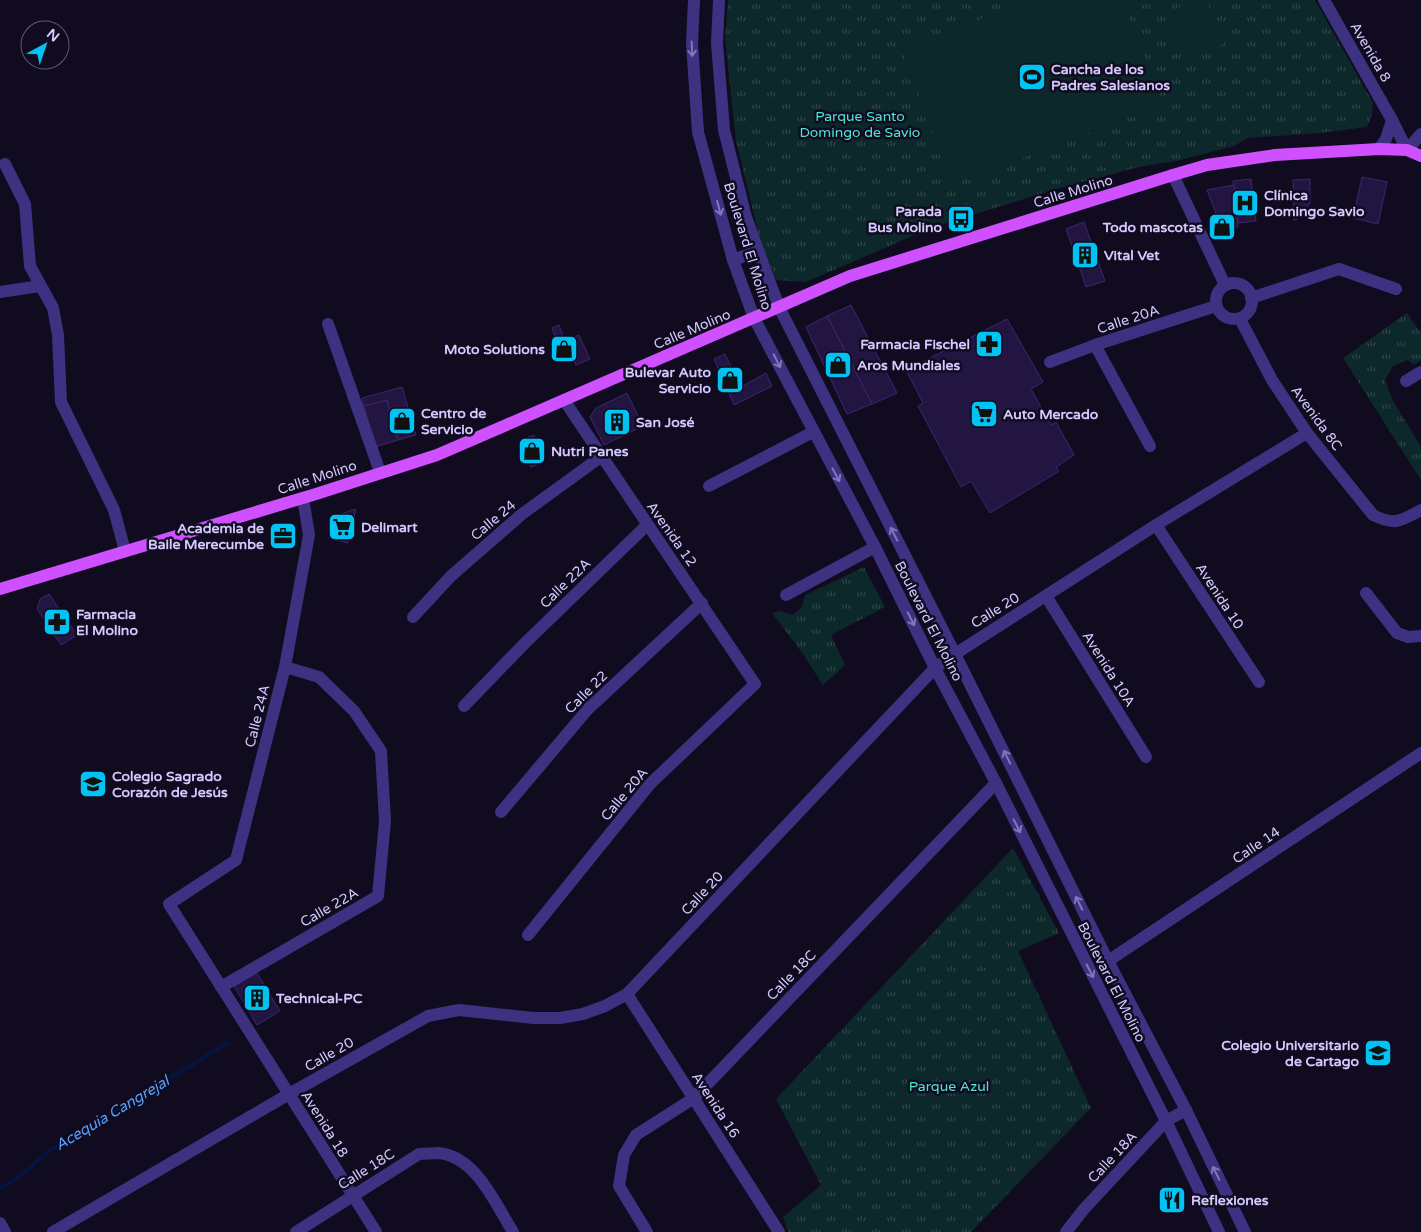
<svg xmlns="http://www.w3.org/2000/svg" width="1421" height="1232" viewBox="0 0 1421 1232" font-family="'Varela Round',sans-serif">
<style>
.grass{fill:url(#grass-tufts)}
.garden{fill:#0d282a}
.lines{fill:none;stroke-linecap:round;stroke-linejoin:round}
.stream{stroke:#05143e;stroke-width:4.5}
.building{fill:#231542;stroke:#3c266f}
.minor{stroke:#3d3282;stroke-width:12}
.major{stroke:#cf50ff;stroke-width:12}
.oneway{stroke:#8176ba}
.labels{text-anchor:middle;stroke-width:5;stroke-linejoin:round;paint-order:stroke}
.street-label{font-size:14px;fill:#d5c9ff;stroke:#100b1f}
.poi-label{font-size:14px;font-weight:bold;fill:#d5c9ff;stroke:#100b1f;text-anchor:start}
.park-label{font-size:14px;fill:#4de7d0;stroke:#100b1f}
.water-label{font-size:15px;font-style:italic;fill:#57a0ff;stroke:#100b1f}
</style>
<defs>
<pattern id="grass-tufts" width="24" height="20" patternUnits="userSpaceOnUse" patternTransform="scale(1.25)"><rect width="24" height="20" fill="#0d282a"/><path d="M3 7l-1-3M5 7V3M7 7l1-3M15 17l-1-3M17 17v-4M19 17l1-3" fill="none" stroke="#2f464a"/></pattern>
</defs>
<rect width="100%" height="100%" fill="#100b1f"/>
<g class="grass">
<path d="M728,0h587l58,103 -1,12 -5,12 -47,6 -72,5 -14,8 -58,15 -37,6 -83,22 -125,39 -125,54 -30,-2 -17,-44 -23,-95 -11,-102z"/>
<path d="M1407,313l14,20v27l-7,5 -6,-5 -15,6 -8,14 7,19 29,48v33l-78,-122z"/>
<path d="M864,567l21,40 -54,28 14,30 -22,20 -20,-31 -31,-41 9,-2 11,4 10,-8 3,-12z"/>
<path d="M1013,848l46,85 -41,18 73,157 -120,124h-183l-5,-15 38,-32 -45,-86z"/>
</g>
<g class="garden">
<path d="M1032,0h91l40,105 -210,79 -52,-135z"/>
<path d="M1192,0h13l23,41 -39,21 -25,-46z"/>
</g>
<g class="lines">
<path class="stream" d="M0,1188c21,-9 34,-26 52,-39l176,-106"/>
</g>
<g class="building">
<path d="M1362,177l25,5 -9,42 -25,-6z"/>
<path d="M1251,179l5,42 -18,2 -5,-42z"/>
<path d="M1310,179v24l-12,16 -4,1 -1,-40z"/>
<path d="M1234,185l4,42 -15,5 -16,-42z"/>
<path d="M1084,222l21,59 -19,6 -20,-58z"/>
<path d="M851,305l46,88 -25,11 -45,-88z"/>
<path d="M827,316l45,88 -25,10 -41,-87z"/>
<path d="M1007,319l36,63 -12,7 20,36 5,-3 18,33 -18,12 3,4 -69,42 -19,-32 -10,6 -43,-81 5,-3 -17,-33z"/>
<path d="M559,325l12,32 -7,3 -12,-32z"/>
<path d="M579,335l11,24 -14,6 -11,-24z"/>
<path d="M725,354l16,33 25,-14 6,13 -38,19 -20,-46z"/>
<path d="M402,387l14,48 -18,5 -11,-40 -23,6 -2,-8z"/>
<path d="M627,393l16,33 -39,19 -14,-28 6,-9z"/>
<path d="M387,400l11,40 -23,7 -11,-41z"/>
<path d="M534,435l10,27 -13,5 -10,-27z"/>
<path d="M356,509l-8,34 -19,-5 5,-22z"/>
<path d="M49,594l28,41 -16,10 -24,-36 3,-10z"/>
<path d="M257,973l23,38 -23,14 -23,-39z"/>
</g>
<g class="lines">
<g class="minor">
<path d="M694,0l-2,43 6,89 35,128 21,58 121,229 60,121 61,115 170,338 53,111"/>
<path d="M719,0l-2,43 7,87 22,87 33,90 176,347 153,307 78,149 59,122"/>
<path d="M1324,0l68,120 15,30 14,-16"/>
<path d="M1379,149l7,-10 6,-19"/>
<path d="M5,164l20,40 5,62 23,42 5,27 3,67 53,108 11,41"/>
<path d="M1173,175l52,110"/>
<path d="M733,260l25,-9"/>
<circle cx="1234" cy="301" r="18"/>
<path d="M0,292l40,-6"/>
<path d="M1251,298l88,-29 57,20"/>
<path d="M1240,319l32,61 35,53 66,82c22,11 28,6 48,-5"/>
<path d="M328,324l52,148"/>
<path d="M1095,345l55,101"/>
<path d="M1050,362l45,-17 121,-39"/>
<path d="M1406,381l15,-9"/>
<path d="M709,486l104,-54"/>
<path d="M303,498l6,37 -24,132 -49,193 -67,44 207,328"/>
<path d="M1156,525l103,157"/>
<path d="M1366,593l31,40 11,4 13,-1"/>
<path d="M786,595l89,-48"/>
<path d="M1046,596l100,161"/>
<path d="M413,617l38,-41 71,-62 80,-58"/>
<path d="M464,706l61,-63 122,-118"/>
<path d="M501,812l87,-103 114,-106"/>
<path d="M528,935l122,-151 105,-100 -191,-284"/>
<path d="M1108,961l313,-208"/>
<path d="M221,987l157,-91 7,-75 -4,-70 -27,-40 -35,-34 -34,-10"/>
<path d="M627,994l152,238"/>
<path d="M0,1223l5,9"/>
<path d="M53,1232l236,-138 139,-78 31,-6 74,8h27l23,-4 22,-8 22,-12 308,-326 20,-14 201,-129 151,-92"/>
<path d="M296,1232l123,-78c6,0 13,-1 20,-1 37,4 56,50 74,79"/>
<path d="M647,1232l-28,-46 5,-31 12,-20 58,-37 302,-315"/>
<path d="M1066,1232l18,-23 82,-88 20,-11"/>
</g>
<path class="major" d="M0,589l316,-95 121,-39 413,-179 323,-101 34,-10 68,-10 104,-6 28,1 14,6"/>
</g>
<defs><path id="oneway-shaft" d="M-6 0H5M1.5-3L5.5 0L1.5 3" fill="none" stroke-width="1.6" stroke-linecap="round" stroke-linejoin="round" transform="scale(1.25)"/></defs>
<g class="oneway">
<use href="#oneway-shaft" transform="translate(692 49) rotate(87)"/>
<use href="#oneway-shaft" transform="translate(719 208) rotate(75)"/>
<use href="#oneway-shaft" transform="translate(777 361) rotate(63)"/>
<use href="#oneway-shaft" transform="translate(836 475) rotate(62)"/>
<use href="#oneway-shaft" transform="translate(894 534) rotate(-117)"/>
<use href="#oneway-shaft" transform="translate(911 619) rotate(63)"/>
<use href="#oneway-shaft" transform="translate(1007 757) rotate(-116)"/>
<use href="#oneway-shaft" transform="translate(1017 826) rotate(63)"/>
<use href="#oneway-shaft" transform="translate(1079 903) rotate(-116)"/>
<use href="#oneway-shaft" transform="translate(1090 971) rotate(63)"/>
<use href="#oneway-shaft" transform="translate(1216 1173) rotate(-116)"/>
</g>
<defs>
<g id="stadium-square" transform="scale(1.4375)"><rect x="-9" y="-9" width="18" height="18" rx="4" fill="#00c3f4" stroke="#100b1f"/><path d="M0-5a6.5 5 0 1 0 0 10a6.5 5 0 1 0 0-10ZM-3.5-1.8h7v3.6h-7Z" fill="#111"/></g>
<g id="hospital-square" transform="scale(1.4375)"><rect x="-9" y="-9" width="18" height="18" rx="4" fill="#00c3f4" stroke="#100b1f"/><path d="M-5-5h3v3.5h4V-5h3V5h-3V1.5h-4V5h-3Z" fill="#111"/></g>
<g id="bus-square" transform="scale(1.4375)"><rect x="-9" y="-9" width="18" height="18" rx="4" fill="#00c3f4" stroke="#100b1f"/><path d="M-5-6H5V4H4V6H2V4H-2V6H-4V4H-5ZM-3.5-4V0h7V-4ZM-3.5 1.2v1.5H-2V1.2ZM2 1.2v1.5H3.5V1.2Z" fill="#111"/></g>
<g id="shop-square" transform="scale(1.4375)"><rect x="-9" y="-9" width="18" height="18" rx="4" fill="#00c3f4" stroke="#100b1f"/><path d="M-5-2.5h2.3a2.7 3.5 0 0 1 5.4 0H5L5.5 6h-11ZM-1.5-2.5h3a1.5 2.3 0 0 0-3 0Z" fill="#111"/></g>
<g id="building-square" transform="scale(1.4375)"><rect x="-9" y="-9" width="18" height="18" rx="4" fill="#00c3f4" stroke="#100b1f"/><path d="M-4-6H4V6H1V3H-1V6H-4ZM-2.5-4.3h1.7v1.8h-1.7ZM.8-4.3h1.7v1.8H.8ZM-2.5-1h1.7V.8h-1.7ZM.8-1h1.7V.8H.8Z" fill="#111"/></g>
<g id="pharmacy-square" transform="scale(1.4375)"><rect x="-9" y="-9" width="18" height="18" rx="4" fill="#00c3f4" stroke="#100b1f"/><path d="M-2-6h4v4h4v4h-4v4h-4v-4h-4v-4h4Z" fill="#111"/></g>
<g id="supermarket-square" transform="scale(1.4375)"><rect x="-9" y="-9" width="18" height="18" rx="4" fill="#00c3f4" stroke="#100b1f"/><path d="M-6-5.5h2.5l.6 2H6L4.5 2H-2.5L-4.4-4H-6ZM-1.5 3.2a1.3 1.3 0 1 0 .1 0ZM3 3.2a1.3 1.3 0 1 0 .1 0Z" fill="#111"/></g>
<g id="office-square" transform="scale(1.4375)"><rect x="-9" y="-9" width="18" height="18" rx="4" fill="#00c3f4" stroke="#100b1f"/><path d="M-6-3h4V-5.5h4V-3h4V5H-6ZM-1-4.5V-3h2v-1.5ZM-6 0V1H6V0Z" fill="#111"/></g>
<g id="school-square" transform="scale(1.4375)"><rect x="-9" y="-9" width="18" height="18" rx="4" fill="#00c3f4" stroke="#100b1f"/><path d="M0-5L7-2L0 1L-7-2ZM-4 1L0 2.5L4 1V4Q0 6-4 4Z" fill="#111"/></g>
<g id="university-square" transform="scale(1.4375)"><rect x="-9" y="-9" width="18" height="18" rx="4" fill="#00c3f4" stroke="#100b1f"/><path d="M0-5L7-2L0 1L-7-2ZM-4 1L0 2.5L4 1V4Q0 6-4 4Z" fill="#111"/></g>
<g id="restaurant-square" transform="scale(1.4375)"><rect x="-9" y="-9" width="18" height="18" rx="4" fill="#00c3f4" stroke="#100b1f"/><path d="M-5-6h1v4h1v-4h1v4h1v-4h1v5L-1.5 .5V6h-2V.5L-5-1ZM5-6V6H3V1.5H1.5Q1.5-4 5-6Z" fill="#111"/></g>
</defs>
<g fill-rule="evenodd">
<use href="#stadium-square" x="1032" y="77"/>
<use href="#hospital-square" x="1245" y="203"/>
<use href="#bus-square" x="961" y="219"/>
<use href="#shop-square" x="1222" y="227"/>
<use href="#building-square" x="1085" y="255"/>
<use href="#pharmacy-square" x="989" y="344"/>
<use href="#shop-square" x="564" y="349"/>
<use href="#shop-square" x="838" y="365"/>
<use href="#shop-square" x="730" y="380"/>
<use href="#supermarket-square" x="984" y="414"/>
<use href="#shop-square" x="402" y="421"/>
<use href="#building-square" x="617" y="422"/>
<use href="#shop-square" x="532" y="451"/>
<use href="#supermarket-square" x="342" y="527"/>
<use href="#office-square" x="283" y="536"/>
<use href="#pharmacy-square" x="57" y="622"/>
<use href="#school-square" x="93" y="784"/>
<use href="#building-square" x="257" y="998"/>
<use href="#university-square" x="1378" y="1053"/>
<use href="#restaurant-square" x="1172" y="1200"/>
</g>
<g class="labels">
<g class="street-label">
<text transform="translate(1371 52) rotate(60)" y="5">Avenida 8</text>
<text transform="translate(1073 191) rotate(-17)" y="5">Calle Molino</text>
<text transform="translate(748 246) rotate(73)" y="5">Boulevard El Molino</text>
<text transform="translate(1128 319) rotate(-18)" y="5">Calle 20A</text>
<text transform="translate(692 329) rotate(-23)" y="5">Calle Molino</text>
<text transform="translate(1317 418) rotate(54)" y="5">Avenida 8C</text>
<text transform="translate(317 477) rotate(-18)" y="5">Calle Molino</text>
<text transform="translate(493 520) rotate(-40)" y="5">Calle 24</text>
<text transform="translate(672 534) rotate(55)" y="5">Avenida 12</text>
<text transform="translate(565 583) rotate(-44)" y="5">Calle 22A</text>
<text transform="translate(1220 596) rotate(57)" y="5">Avenida 10</text>
<text transform="translate(995 610) rotate(-32)" y="5">Calle 20</text>
<text transform="translate(929 621) rotate(63)" y="5">Boulevard El Molino</text>
<text transform="translate(1109 669) rotate(58)" y="5">Avenida 10A</text>
<text transform="translate(586 692) rotate(-45)" y="5">Calle 22</text>
<text transform="translate(257 716) rotate(-76)" y="5">Calle 24A</text>
<text transform="translate(624 794) rotate(-50)" y="5">Calle 20A</text>
<text transform="translate(1256 845) rotate(-34)" y="5">Calle 14</text>
<text transform="translate(702 893) rotate(-47)" y="5">Calle 20</text>
<text transform="translate(329 907) rotate(-30)" y="5">Calle 22A</text>
<text transform="translate(791 975) rotate(-46)" y="5">Calle 18C</text>
<text transform="translate(1112 982) rotate(63)" y="5">Boulevard El Molino</text>
<text transform="translate(329 1054) rotate(-30)" y="5">Calle 20</text>
<text transform="translate(716 1105) rotate(57)" y="5">Avenida 16</text>
<text transform="translate(325 1124) rotate(58)" y="5">Avenida 18</text>
<text transform="translate(1112 1157) rotate(-47)" y="5">Calle 18A</text>
<text transform="translate(366 1169) rotate(-32)" y="5">Calle 18C</text>
</g>
<g class="poi-label">
<text x="1051" y="74">Cancha de los<tspan x="1051" dy="16">Padres Salesianos</tspan></text>
<text x="1264" y="200">Clínica<tspan x="1264" dy="16">Domingo Savio</tspan></text>
<text x="942" y="216" text-anchor="end">Parada<tspan x="942" dy="16">Bus Molino</tspan></text>
<text x="1203" y="232" text-anchor="end">Todo mascotas</text>
<text x="1104" y="260">Vital Vet</text>
<text x="970" y="349" text-anchor="end">Farmacia Fischel</text>
<text x="545" y="354" text-anchor="end">Moto Solutions</text>
<text x="857" y="370">Aros Mundiales</text>
<text x="711" y="377" text-anchor="end">Bulevar Auto<tspan x="711" dy="16">Servicio</tspan></text>
<text x="421" y="418">Centro de<tspan x="421" dy="16">Servicio</tspan></text>
<text x="1003" y="419">Auto Mercado</text>
<text x="636" y="427">San José</text>
<text x="551" y="456">Nutri Panes</text>
<text x="361" y="532">Delimart</text>
<text x="264" y="533" text-anchor="end">Academia de<tspan x="264" dy="16">Baile Merecumbe</tspan></text>
<text x="76" y="619">Farmacia<tspan x="76" dy="16">El Molino</tspan></text>
<text x="112" y="781">Colegio Sagrado<tspan x="112" dy="16">Corazón de Jesús</tspan></text>
<text x="276" y="1003">Technical-PC</text>
<text x="1359" y="1050" text-anchor="end">Colegio Universitario<tspan x="1359" dy="16">de Cartago</tspan></text>
<text x="1191" y="1205">Reflexiones</text>
</g>
<g class="park-label">
<text x="860" y="121">Parque Santo<tspan x="860" dy="16">Domingo de Savio</tspan></text>
<text x="949" y="1091">Parque Azul</text>
</g>
<g class="water-label">
<text transform="translate(112 1113) rotate(-31)" y="5">Acequia Cangrejal</text>
</g>
</g>
<g transform="translate(45 45) rotate(40)"><circle r="24" fill="#100b1f" stroke="#5f5779"/>
<path d="M0-4L9 19L0 12L-9 19Z" fill="#00c3f4"/>
<text y="-8" font-size="14" font-weight="bold" text-anchor="middle" fill="#d5c9ff">N</text>
</g>
</svg>
